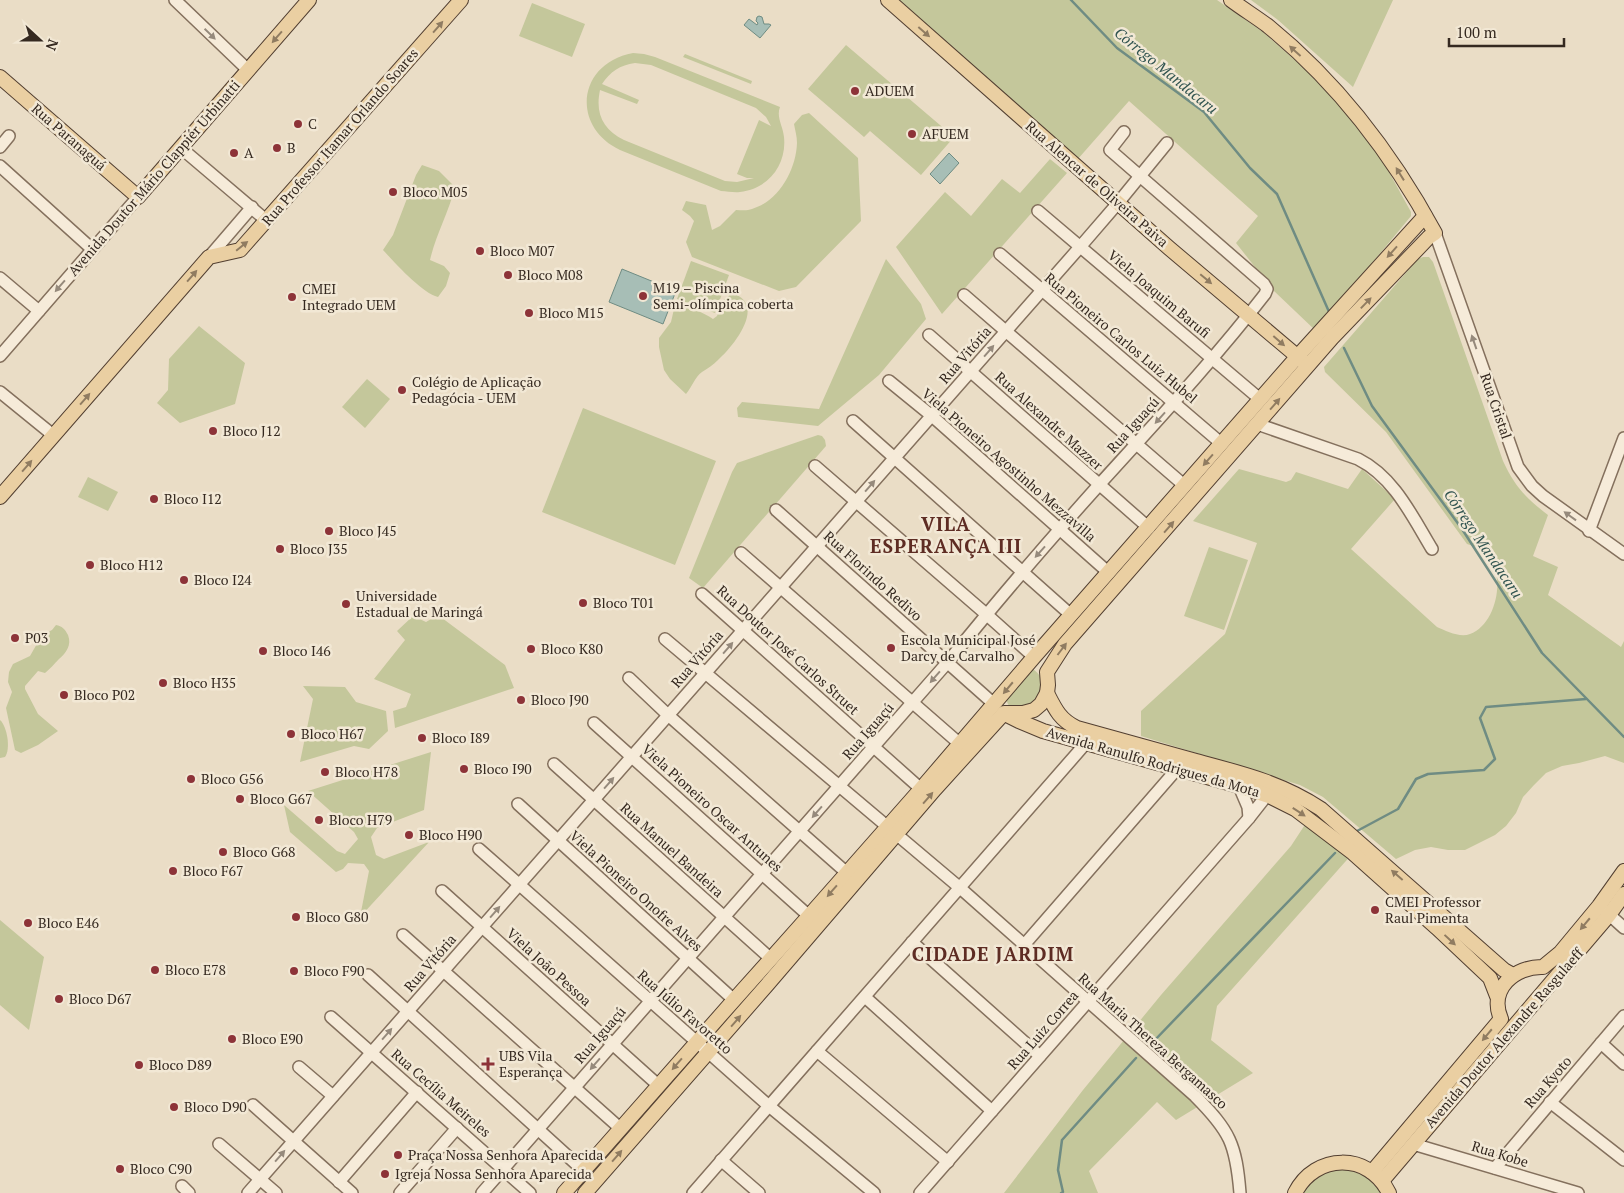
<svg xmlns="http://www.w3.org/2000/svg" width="1624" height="1193" viewBox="0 0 1624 1193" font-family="'PT Serif',serif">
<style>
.green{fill:#c4c79b;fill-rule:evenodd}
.water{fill:#a7beb6;stroke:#6f8c83}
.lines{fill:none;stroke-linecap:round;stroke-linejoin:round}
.stream{stroke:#6f8c83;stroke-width:2.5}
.minor-casing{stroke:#84705d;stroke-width:14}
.major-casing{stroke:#523f31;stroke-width:16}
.minor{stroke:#f6ebd9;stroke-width:11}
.major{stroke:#eacfa2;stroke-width:14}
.oneway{fill:#907c61}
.oneway2{fill:#968a7c}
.poi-dot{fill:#8d3338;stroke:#f2e8d5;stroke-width:2}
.labels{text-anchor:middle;stroke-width:5;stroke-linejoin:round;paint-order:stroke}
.poi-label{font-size:14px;fill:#352920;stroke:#f2e8d5;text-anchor:start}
.street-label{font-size:14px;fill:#352920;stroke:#f2e8d5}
.water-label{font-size:15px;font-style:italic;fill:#315450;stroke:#f2e8d5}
.district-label{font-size:19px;font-weight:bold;letter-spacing:1px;fill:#5e2c23;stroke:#f2e8d5}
</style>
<rect width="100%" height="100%" fill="#eaddc6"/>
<g class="green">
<path d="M895,0h322l46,32 50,44 42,46 29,41 27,49v4l-95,115 -42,-40 -38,-48 22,-27 -129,-115 -52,59z"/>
<path d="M1251,0h142l-40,87 -75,-67z"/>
<path d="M532,3l53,21 -13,33 -53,-21z"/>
<path d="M846,45l108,92 -33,38 -51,-44 -6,6 -56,-48z"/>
<path d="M633,53l11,1 11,3 125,50c-4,10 3,19 4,30 3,28 -16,52 -44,55 -6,1 -13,-1 -19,-1l-101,-41c-50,-24 -42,-87 13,-97zM635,63l16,2 105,43 10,9 5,9 -12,-6 -22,54 10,4h7l-17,4 -12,-1 -101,-41c-21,-11 -29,-26 -24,-50l37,14 2,-4 -37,-16c8,-12 18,-19 33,-21z"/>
<path d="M685,54l67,27 -1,3 -68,-27z"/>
<path d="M809,113l49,45 3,63 -65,66 -17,4 -87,-34 -6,-15 8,-21 -4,-5 -8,-6 4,-9 20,4 6,25 8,-4 16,-16c5,0 11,1 16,-1 27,-8 44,-39 45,-66 0,-7 -2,-13 -3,-19l8,-9z"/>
<path d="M1050,159l17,14 -125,141 -46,-67 49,-55 26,24 31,-37 18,14z"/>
<path d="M422,165l17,6 16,16c-6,25 -19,47 -25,73l14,6 6,7 -4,13 -8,11c-16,-4 -43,-34 -55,-47l10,-15 23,-60z"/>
<path d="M1423,257h6l4,5 70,199c12,26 23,37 45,54l-15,41 25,11 -10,28 73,52 3,-6v122l-19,-7 -26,7 -17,3 -16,7 -12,12 -11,12 -7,16 -10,13 -11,9 -30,15h-17l-17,-3 -16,3 -19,9 -73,-62 -23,-12 -159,-49v-25l84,-77 32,-91 -64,-22 46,-52 47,13 5,-2 5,-8 52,17 14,-20 33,30 -44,50 86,78c9,4 23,11 33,7 28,-10 37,-63 15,-83 -4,-4 -12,-5 -18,-7l-81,-112 -61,-60 -1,-5 94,-108z"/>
<path d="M886,259l35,45 5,15 -47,56 -61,51 -80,-9 -1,-9 5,-6 77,7z"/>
<path d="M691,261l38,14 -14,38 -38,-14z"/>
<path d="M731,293c37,10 3,53 -13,67 -5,5 -10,8 -16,12 -7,5 -10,15 -16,22l-16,-15 -6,-9 -5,-23v-9l12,-16 3,-13h3l4,-6c11,6 22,9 32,16l4,-3 6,-16 3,-1z"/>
<path d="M199,326l46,37 -10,41 -55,19 -23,-20 11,-13 1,-31z"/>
<path d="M367,379l23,20 -25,29 -23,-21z"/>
<path d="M583,408l133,53 -41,104 -133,-53z"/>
<path d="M818,435l4,1 3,4 1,6 -123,142 -14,-10 43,-106 5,-9z"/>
<path d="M88,477l30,15 -10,19 -30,-14z"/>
<path d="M1209,547l39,13 -24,70 -40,-14z"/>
<path d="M438,615l67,50 9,23 -119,40 -2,-17 13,-4 5,-13 -37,-15 31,-39 -8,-9 16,-15 13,6z"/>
<path d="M56,625c6,1 9,4 12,10 4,10 -2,18 -9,24 -5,5 -9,10 -14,14l-7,-2 -13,15v3l13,25 20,17 -20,14 -17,8 -6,-3 -9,-42 6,-16 -4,-10 1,-10 4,-8 17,-8 12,-21 10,-5z"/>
<path d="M1033,669c17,13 7,24 -2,38l-21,1 -4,-8z"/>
<path d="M303,686l42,1 11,15 30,9 2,20 -19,18 -15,-3 -54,16 13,-63z"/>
<path d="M0,720c7,6 11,29 5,37l-5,1z"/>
<path d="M431,752l-7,58 -47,18 -6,9 5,18 8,4 45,-17 -69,75 9,-46 -5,-7 -16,-1 -5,6 -7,3 -46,-40 -6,-27 53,46 8,3 13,-15 -4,-7 -46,-41z"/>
<path d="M1310,817l43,36 -136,153 -6,34 42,33 -77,47 -19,-18 -68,69 9,22h-94l79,-103 78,-95 130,-149z"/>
<path d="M0,920l44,37 -15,73 -29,-25z"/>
<path d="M1340,1169c20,3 30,7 42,24h-80c12,-16 19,-20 38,-24z"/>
</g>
<g class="water">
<path d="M759,16l3,1 2,7h5l2,1 -11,13 -16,-13 5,-6 8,6 1,-2 -2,-2 1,-4z"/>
<path d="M949,153l10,10 -19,21 -10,-10z"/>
<path d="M622,269l54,22 -13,33 -54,-22z"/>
</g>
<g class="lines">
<g class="stream">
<path d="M1071,0l46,48 87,64 46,56 27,26 53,120"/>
<path d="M1344,348l28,58 90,123 80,124 82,84"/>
<path d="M1357,831l41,-22 18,-30 12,-5 56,-4 11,-11 -15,-41 6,-11 100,-8"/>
<path d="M1153,1042l182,-189"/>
<path d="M1061,1193l2,-1 -5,-22 4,-30 74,-82"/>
</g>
<g class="minor-casing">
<g id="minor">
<path d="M175,0l73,70"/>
<path d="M0,147l9,-11"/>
<path d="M181,148l86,73"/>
<path d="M0,166l92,83"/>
<path d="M1038,211l223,189"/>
<path d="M1435,233l83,234 14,19 11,10 81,58"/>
<path d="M1000,254l222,190"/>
<path d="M209,257l43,-50"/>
<path d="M0,278l39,33"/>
<path d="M964,295l221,191"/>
<path d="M929,335l220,193"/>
<path d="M0,356l138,-159"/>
<path d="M889,381l43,35 177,157"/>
<path d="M0,392l53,43"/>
<path d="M853,421l218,194"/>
<path d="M1257,424l101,35c36,18 54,57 74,90"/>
<path d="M815,466l171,148 48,43"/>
<path d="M776,510l218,194"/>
<path d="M1589,531l35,-93"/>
<path d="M741,553l219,191"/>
<path d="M702,594l219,195"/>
<path d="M665,639l294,248 236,209c35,35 41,48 45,97"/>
<path d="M629,678l39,37 179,158"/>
<path d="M594,723l215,193"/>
<path d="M554,764l217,195"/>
<path d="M1239,786l9,21 1,11 22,-28"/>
<path d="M518,804l216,196"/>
<path d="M479,849l290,257 105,87"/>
<path d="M442,891l216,194"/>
<path d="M1603,909l21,19"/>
<path d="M403,935l218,194"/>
<path d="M912,942l128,114"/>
<path d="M1024,945l153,-176"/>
<path d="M368,975l216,196"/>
<path d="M865,997l127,114"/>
<path d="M331,1017l199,176"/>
<path d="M1601,1043l23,21"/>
<path d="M817,1051l131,111"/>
<path d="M299,1067l34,29"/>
<path d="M1550,1102l74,58"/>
<path d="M253,1105l99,88"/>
<path d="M219,1144l57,49"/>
<path d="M1413,1144l165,49"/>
<path d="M721,1160l38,33"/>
<path d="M1495,1168l129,-152"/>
<path d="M339,1182l78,-90"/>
<path d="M182,1186l7,7"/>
<path d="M248,1193l832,-946 38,-44 49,-60"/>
<path d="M400,1193l57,-65"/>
<path d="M482,1193l465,-530c49,-61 99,-119 151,-177 57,-63 115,-125 167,-192l2,-5 -3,-5 -154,-134 14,-18"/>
<path d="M693,1193l393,-450"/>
<path d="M920,1193l329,-375"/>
</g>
</g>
<g class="major-casing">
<g id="major">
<path d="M888,0l281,248 135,114"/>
<path d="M0,77l138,120 171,-197"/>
<path d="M0,497l209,-240 31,-7 221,-250"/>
<path d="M1047,693c8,16 13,27 30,35 39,11 79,22 119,33 45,12 86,22 125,48l183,161 9,5"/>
<path d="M1007,715l12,6 24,10 196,55 30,10 26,13 58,44 84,75 53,50 7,18"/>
<path d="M1372,1172l129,-153c-13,-30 14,-53 42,-52l17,-14 39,-47 25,-35"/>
<path d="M1382,1181l227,-266 15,-21"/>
<path d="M564,1193l170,-193 75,-84 112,-127 113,-132 263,-300 128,-141"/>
<path d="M585,1193l182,-208 168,-196 69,-76h19l11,-3 7,-6 6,-11 1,-8 -1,-13 18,-28 267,-306 97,-101 6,-4c-43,-79 -97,-150 -167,-207 -12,-9 -25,-17 -37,-26"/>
<path d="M1295,1193c20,-40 74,-41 94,0"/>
</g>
</g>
<use href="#minor" class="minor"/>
<use href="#major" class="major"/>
</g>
<defs><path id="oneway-solid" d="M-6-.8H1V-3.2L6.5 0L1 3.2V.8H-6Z" transform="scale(1.25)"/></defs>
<g class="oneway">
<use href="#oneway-solid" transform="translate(438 27) rotate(-49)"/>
<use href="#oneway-solid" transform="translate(924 32) rotate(41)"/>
<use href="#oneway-solid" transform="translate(277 37) rotate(131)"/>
<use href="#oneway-solid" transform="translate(1295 51) rotate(-138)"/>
<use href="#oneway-solid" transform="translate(1400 174) rotate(-122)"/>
<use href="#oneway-solid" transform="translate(242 246) rotate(-39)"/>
<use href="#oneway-solid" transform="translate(1392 252) rotate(132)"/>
<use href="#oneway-solid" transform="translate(192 276) rotate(-49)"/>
<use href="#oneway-solid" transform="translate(1206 279) rotate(40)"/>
<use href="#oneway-solid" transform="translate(1366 303) rotate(-46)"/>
<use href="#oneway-solid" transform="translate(1279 341) rotate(41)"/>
<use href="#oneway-solid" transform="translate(85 399) rotate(-49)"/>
<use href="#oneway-solid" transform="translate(1275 404) rotate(-49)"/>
<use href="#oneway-solid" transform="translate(1208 460) rotate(131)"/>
<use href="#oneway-solid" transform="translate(27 466) rotate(-49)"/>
<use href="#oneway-solid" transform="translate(1169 527) rotate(-49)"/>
<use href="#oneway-solid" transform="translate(1062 649) rotate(-53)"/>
<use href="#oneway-solid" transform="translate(1008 688) rotate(130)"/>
<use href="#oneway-solid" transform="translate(928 798) rotate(-49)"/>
<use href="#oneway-solid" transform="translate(1299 812) rotate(33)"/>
<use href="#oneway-solid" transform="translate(1397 875) rotate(-139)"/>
<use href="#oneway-solid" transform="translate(832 891) rotate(131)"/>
<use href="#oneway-solid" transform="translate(1585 924) rotate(130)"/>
<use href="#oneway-solid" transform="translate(1450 940) rotate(43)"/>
<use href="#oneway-solid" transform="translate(736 1021) rotate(-49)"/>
<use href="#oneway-solid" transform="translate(1487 1035) rotate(130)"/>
<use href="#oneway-solid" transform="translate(677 1064) rotate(131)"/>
<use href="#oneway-solid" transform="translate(617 1156) rotate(-49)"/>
</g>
<g class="oneway2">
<use href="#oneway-solid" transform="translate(210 34) rotate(44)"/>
<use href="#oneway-solid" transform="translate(60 286) rotate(131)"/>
<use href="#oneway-solid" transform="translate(1474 342) rotate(-109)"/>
<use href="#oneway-solid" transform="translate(989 351) rotate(-49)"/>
<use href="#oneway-solid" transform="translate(1160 418) rotate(132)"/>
<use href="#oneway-solid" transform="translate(870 486) rotate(-49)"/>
<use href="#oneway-solid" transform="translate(1570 516) rotate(-144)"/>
<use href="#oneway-solid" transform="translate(1040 552) rotate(132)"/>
<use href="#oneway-solid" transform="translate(728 648) rotate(-49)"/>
<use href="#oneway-solid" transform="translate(935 677) rotate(131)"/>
<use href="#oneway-solid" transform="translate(609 783) rotate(-49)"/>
<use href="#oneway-solid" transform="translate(817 812) rotate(131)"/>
<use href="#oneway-solid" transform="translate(495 912) rotate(-49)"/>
<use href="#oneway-solid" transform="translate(387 1034) rotate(-49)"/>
<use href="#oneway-solid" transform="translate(595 1064) rotate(131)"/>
<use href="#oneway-solid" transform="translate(280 1156) rotate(-49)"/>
</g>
<g class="poi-dot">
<circle cx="855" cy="91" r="5"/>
<circle cx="298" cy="124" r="5"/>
<circle cx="912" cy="134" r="5"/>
<circle cx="277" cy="148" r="5"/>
<circle cx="234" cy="153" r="5"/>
<circle cx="393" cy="192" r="5"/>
<circle cx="480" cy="251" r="5"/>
<circle cx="508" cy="275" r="5"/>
<circle cx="643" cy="296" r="5"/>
<circle cx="292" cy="297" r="5"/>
<circle cx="529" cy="313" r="5"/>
<circle cx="402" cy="390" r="5"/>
<circle cx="213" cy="431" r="5"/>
<circle cx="154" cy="499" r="5"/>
<circle cx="329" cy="531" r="5"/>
<circle cx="280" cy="549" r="5"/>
<circle cx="90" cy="565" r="5"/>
<circle cx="184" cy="580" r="5"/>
<circle cx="583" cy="603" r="5"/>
<circle cx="346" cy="604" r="5"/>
<circle cx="15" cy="638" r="5"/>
<circle cx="891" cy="648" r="5"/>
<circle cx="531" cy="649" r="5"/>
<circle cx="263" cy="651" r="5"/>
<circle cx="163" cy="683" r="5"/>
<circle cx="64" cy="695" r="5"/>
<circle cx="521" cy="700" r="5"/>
<circle cx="291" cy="734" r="5"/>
<circle cx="422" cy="738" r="5"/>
<circle cx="464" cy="769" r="5"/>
<circle cx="325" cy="772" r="5"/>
<circle cx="191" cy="779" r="5"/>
<circle cx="240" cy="799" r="5"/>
<circle cx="319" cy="820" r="5"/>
<circle cx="409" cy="835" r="5"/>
<circle cx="223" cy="852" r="5"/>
<circle cx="173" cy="871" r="5"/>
<circle cx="1375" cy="910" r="5"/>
<circle cx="296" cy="917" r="5"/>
<circle cx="28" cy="923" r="5"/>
<circle cx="155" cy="970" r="5"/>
<circle cx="294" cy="971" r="5"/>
<circle cx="59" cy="999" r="5"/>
<circle cx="232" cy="1039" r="5"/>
<path d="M485.5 1056.5h5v5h5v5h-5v5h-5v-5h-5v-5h5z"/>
<circle cx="139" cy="1065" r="5"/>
<circle cx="174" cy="1107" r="5"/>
<circle cx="398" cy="1155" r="5"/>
<circle cx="120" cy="1169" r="5"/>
<circle cx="385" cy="1174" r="5"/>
</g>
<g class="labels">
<g class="poi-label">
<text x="865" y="96">ADUEM</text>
<text x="308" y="129">C</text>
<text x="922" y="139">AFUEM</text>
<text x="287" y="153">B</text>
<text x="244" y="158">A</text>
<text x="403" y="197">Bloco M05</text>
<text x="490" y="256">Bloco M07</text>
<text x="518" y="280">Bloco M08</text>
<text x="653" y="293">M19 – Piscina<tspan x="653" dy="16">Semi-olímpica coberta</tspan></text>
<text x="302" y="294">CMEI<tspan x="302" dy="16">Integrado UEM</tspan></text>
<text x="539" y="318">Bloco M15</text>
<text x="412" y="387">Colégio de Aplicação<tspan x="412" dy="16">Pedagócia - UEM</tspan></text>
<text x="223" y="436">Bloco J12</text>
<text x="164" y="504">Bloco I12</text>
<text x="339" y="536">Bloco J45</text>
<text x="290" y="554">Bloco J35</text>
<text x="100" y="570">Bloco H12</text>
<text x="194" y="585">Bloco I24</text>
<text x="356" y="601">Universidade<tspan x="356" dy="16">Estadual de Maringá</tspan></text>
<text x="593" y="608">Bloco T01</text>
<text x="25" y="643">P03</text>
<text x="901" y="645">Escola Municipal José<tspan x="901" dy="16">Darcy de Carvalho</tspan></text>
<text x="541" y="654">Bloco K80</text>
<text x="273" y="656">Bloco I46</text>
<text x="173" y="688">Bloco H35</text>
<text x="74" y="700">Bloco P02</text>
<text x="531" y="705">Bloco J90</text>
<text x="301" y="739">Bloco H67</text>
<text x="432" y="743">Bloco I89</text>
<text x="474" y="774">Bloco I90</text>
<text x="335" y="777">Bloco H78</text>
<text x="201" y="784">Bloco G56</text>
<text x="250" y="804">Bloco G67</text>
<text x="329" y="825">Bloco H79</text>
<text x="419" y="840">Bloco H90</text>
<text x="233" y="857">Bloco G68</text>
<text x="183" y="876">Bloco F67</text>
<text x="1385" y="907">CMEI Professor<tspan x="1385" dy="16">Raul Pimenta</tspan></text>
<text x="306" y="922">Bloco G80</text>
<text x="38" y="928">Bloco E46</text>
<text x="165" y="975">Bloco E78</text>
<text x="304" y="976">Bloco F90</text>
<text x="69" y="1004">Bloco D67</text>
<text x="242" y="1044">Bloco E90</text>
<text x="499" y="1061">UBS Vila<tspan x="499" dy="16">Esperança</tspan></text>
<text x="149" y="1070">Bloco D89</text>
<text x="184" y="1112">Bloco D90</text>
<text x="408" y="1160">Praça Nossa Senhora Aparecida</text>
<text x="130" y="1174">Bloco C90</text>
<text x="395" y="1179">Igreja Nossa Senhora Aparecida</text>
</g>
<g class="street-label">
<text transform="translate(69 137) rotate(41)" y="5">Rua Paranaguá</text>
<text transform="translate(340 137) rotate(-49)" y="5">Rua Professor Itamar Orlando Soares</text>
<text transform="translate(154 178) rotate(-49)" y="5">Avenida Doutor Mário Clappiér Urbinatti</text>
<text transform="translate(1097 184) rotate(41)" y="5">Rua Alencar de Oliveira Paiva</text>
<text transform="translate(1159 294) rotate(40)" y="5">Viela Joaquim Barufi</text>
<text transform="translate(1121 338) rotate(40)" y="5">Rua Pioneiro Carlos Luiz Hubel</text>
<text transform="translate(965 355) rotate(-49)" y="5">Rua Vitória</text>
<text transform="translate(1496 406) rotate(71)" y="5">Rua Cristal</text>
<text transform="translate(1049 421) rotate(42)" y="5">Rua Alexandre Mazzer</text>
<text transform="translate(1133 425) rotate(-48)" y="5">Rua Iguaçú</text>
<text transform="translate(1009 465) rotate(41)" y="5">Viela Pioneiro Agostinho Mezzavilla</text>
<text transform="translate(873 576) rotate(42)" y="5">Rua Florindo Redivo</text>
<text transform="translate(788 650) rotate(42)" y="5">Rua Doutor José Carlos Struet</text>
<text transform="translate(697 659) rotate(-49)" y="5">Rua Vitória</text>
<text transform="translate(868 731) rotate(-49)" y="5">Rua Iguaçú</text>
<text transform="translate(1153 762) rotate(16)" y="5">Avenida Ranulfo Rodrigues da Mota</text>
<text transform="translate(712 808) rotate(42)" y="5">Viela Pioneiro Oscar Antunes</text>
<text transform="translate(672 850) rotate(42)" y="5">Rua Manuel Bandeira</text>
<text transform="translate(636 891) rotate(42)" y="5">Viela Pioneiro Onofre Alves</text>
<text transform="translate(430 963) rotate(-49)" y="5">Rua Vitória</text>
<text transform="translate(549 967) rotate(42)" y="5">Viela João Pessoa</text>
<text transform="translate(685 1012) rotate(41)" y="5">Rua Júlio Favoretto</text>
<text transform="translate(1043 1030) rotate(-49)" y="5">Rua Luiz Correa</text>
<text transform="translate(600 1035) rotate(-49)" y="5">Rua Iguaçú</text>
<text transform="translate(1504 1038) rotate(-49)" y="5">Avenida Doutor Alexandre Rasgulaeff</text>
<text transform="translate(1153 1041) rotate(42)" y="5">Rua Maria Thereza Bergamasco</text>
<text transform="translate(1548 1082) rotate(-49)" y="5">Rua Kyoto</text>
<text transform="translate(441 1093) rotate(41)" y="5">Rua Cecília Meireles</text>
<text transform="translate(1500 1154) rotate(17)" y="5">Rua Kobe</text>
</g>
<g class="water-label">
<text transform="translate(1166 71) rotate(39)" y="5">Córrego Mandacaru</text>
<text transform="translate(1483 544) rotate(56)" y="5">Córrego Mandacaru</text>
</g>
<g class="district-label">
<text x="946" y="531">VILA<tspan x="946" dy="22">ESPERANÇA III</tspan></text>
<text x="993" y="961">CIDADE JARDIM</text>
</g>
</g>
<g transform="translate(40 40) rotate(111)" stroke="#f2e8d5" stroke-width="4" paint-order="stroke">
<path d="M0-4L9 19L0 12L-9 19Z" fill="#352920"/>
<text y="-8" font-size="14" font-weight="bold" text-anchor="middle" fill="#352920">N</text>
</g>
<path d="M1449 38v8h115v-8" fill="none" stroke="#352920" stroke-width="2.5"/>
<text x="1456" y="38" font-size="15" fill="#352920" stroke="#f2e8d5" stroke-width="4" paint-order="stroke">100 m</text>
</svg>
